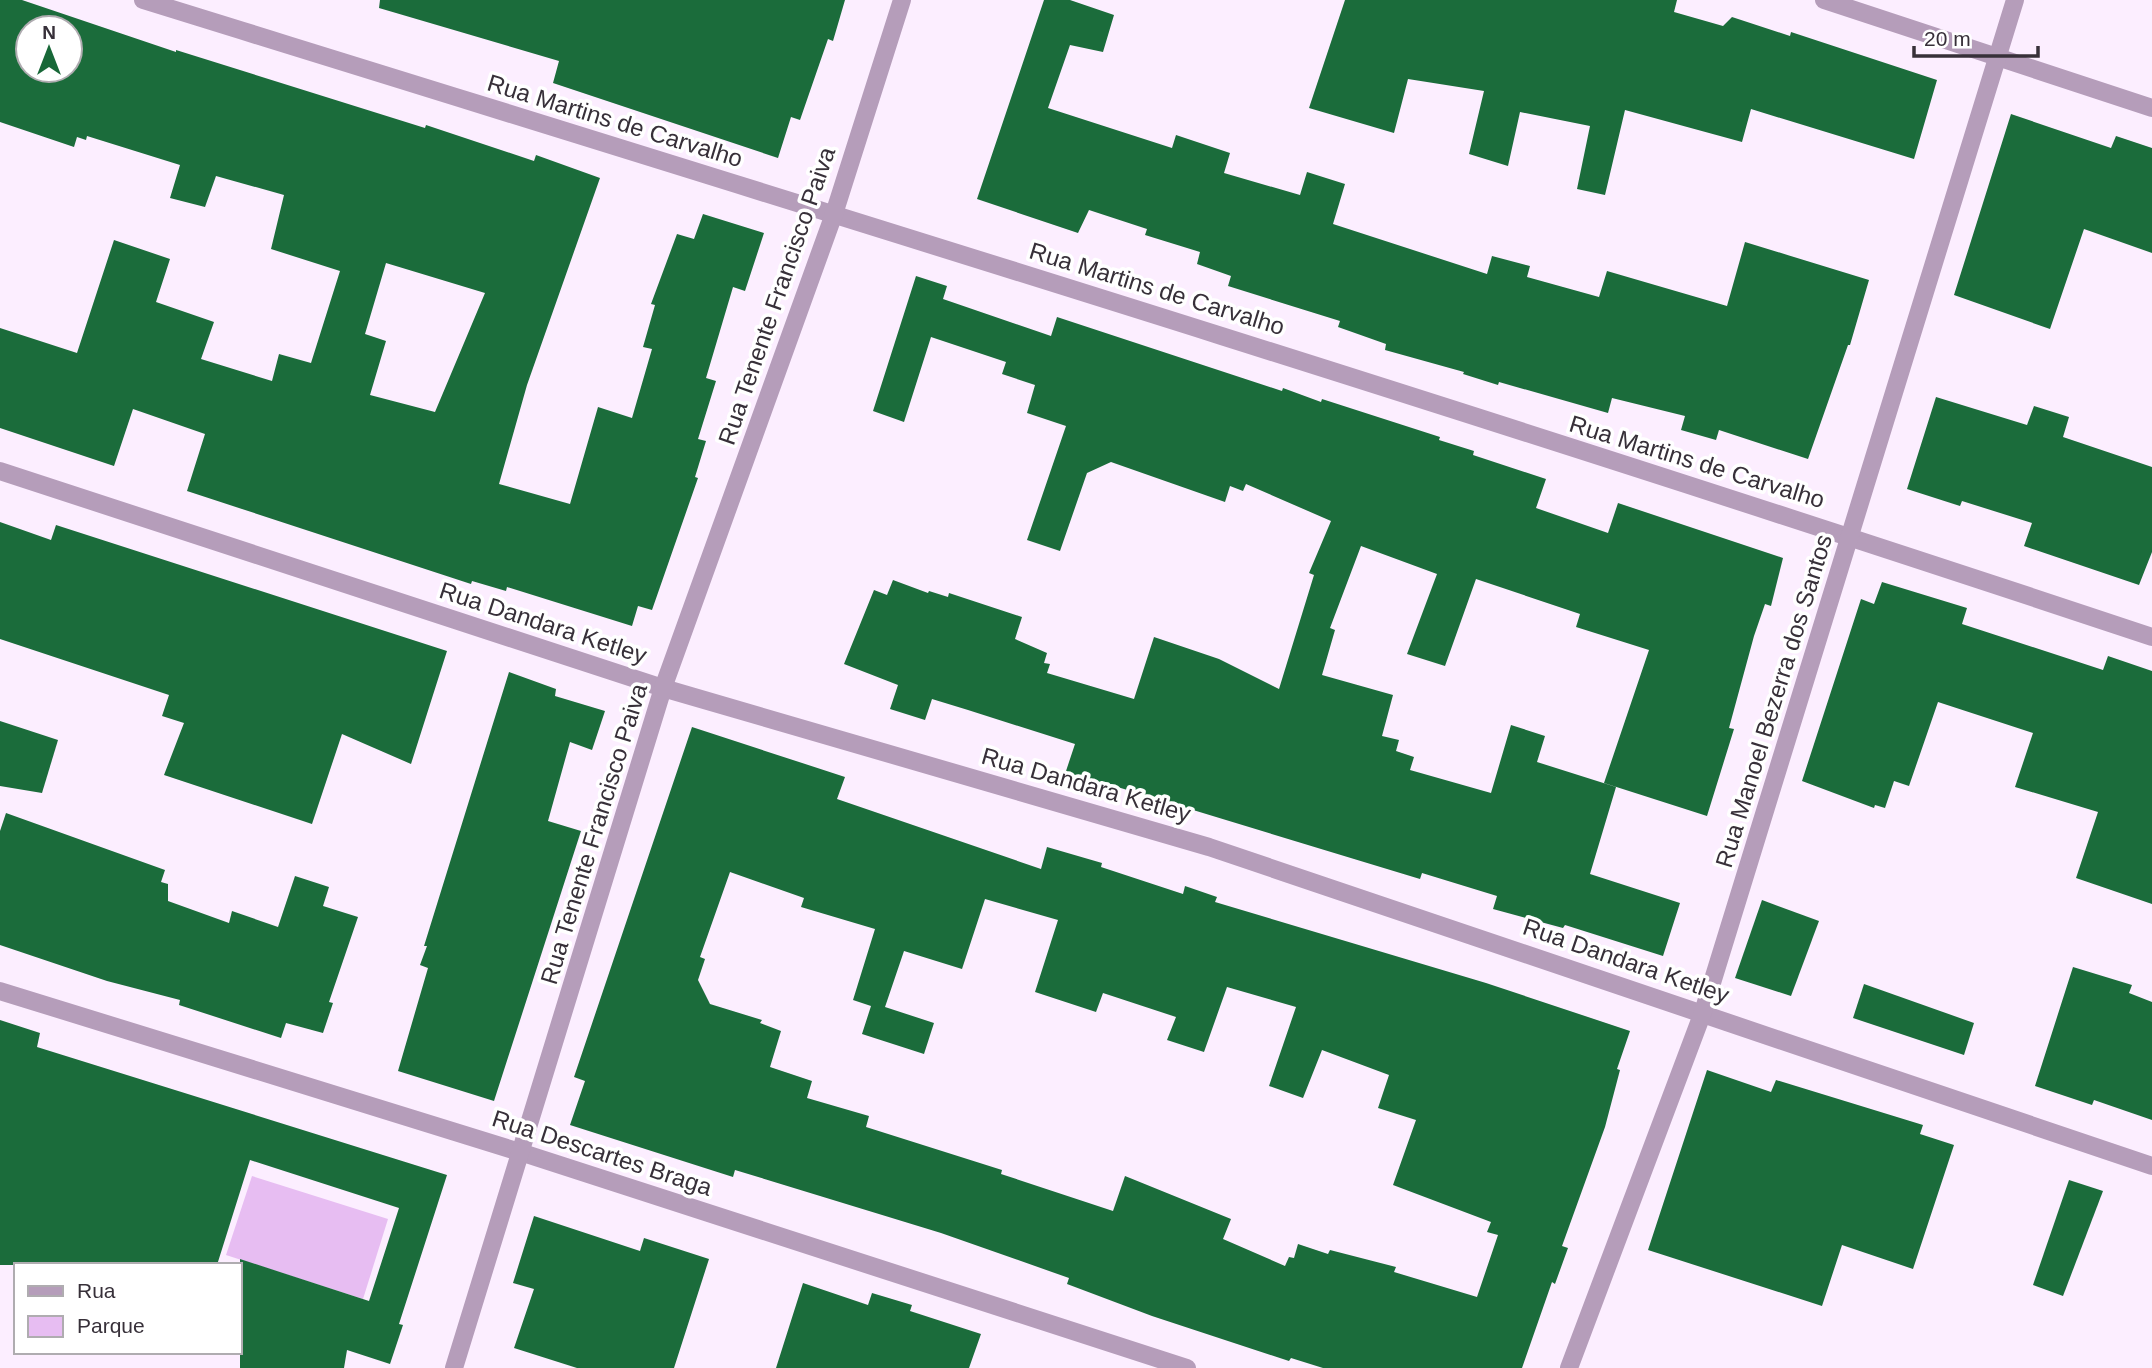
<svg xmlns="http://www.w3.org/2000/svg" width="2152" height="1368" viewBox="0 0 2152 1368" font-family="Helvetica,sans-serif">
<style>
.green{fill:#e7bdf2}
.building{fill:#1b6c3b;fill-rule:evenodd}
.lines{fill:none;stroke-linecap:round;stroke-linejoin:round}
.minor{stroke:#b59dba;stroke-width:18}
.labels{text-anchor:middle;stroke-width:7;stroke-linejoin:round;paint-order:stroke}
.street-label{font-size:24px;fill:#373039;stroke:#fff}
</style>
<rect width="100%" height="100%" fill="#fceeff"/>
<path class="green" d="M252,1176l136,43 -25,80 -137,-44z"/>
<g class="building">
<path d="M0,0h22l154,52v-2l249,78 1,-3 108,36 2,-6 64,23 -73,207 -28,99 71,20 28,-97 34,11 20,-69 -9,-2 12,-42 -4,-1 26,-70 17,5 9,-25 61,19 -19,58 -12,-4 -27,91 10,3 -18,58 8,2 -11,36 3,1 -46,132 -14,-4 -6,20 -125,-39 -1,4 -34,-10 -1,3 -284,-93 18,-57 -72,-25 -19,57 -114,-38v-100l77,25 37,-113 56,19 -14,43 58,20 -13,37 71,22 7,-27 32,9 29,-92 -69,-22 13,-54 -68,-19 -11,31 -35,-9 10,-33 -93,-29 -1,4 -9,-3 -3,10 -74,-25zM28,28h42v42h-42zM386,263l99,30 -50,119 -65,-17 16,-54 -21,-7z"/>
<path d="M380,0h465l-12,41 -5,-2 -28,81 -9,-3 -13,41 -225,-75 6,-22 -180,-53z"/>
<path d="M1044,0h26l44,15 -11,37 -33,-7 -22,63 124,40 4,-13 54,18 -6,20 76,22 7,-23 38,12 -12,40 154,50 5,-18 38,10 -3,11 72,20 8,-26 120,35 18,-64 124,38 -19,65h-2l-40,114 -89,-29 -3,10 -35,-10 4,-14 -73,-18 -4,15 -109,-31 -1,3 -35,-11 1,-2 -79,-22 1,-6 -48,-17 2,-6 -112,-35 3,-10 -34,-12 3,-12 -55,-17 2,-6 -58,-19 -11,23 -101,-34z"/>
<path d="M1345,0h332l-3,12 49,14 9,-9 58,19 1,-4 146,48 -23,79 -163,-50 -9,33 -117,-32 -20,85 -28,-6 13,-63 -70,-14 -12,54 -39,-12 15,-63 -76,-12 -14,54 -85,-25z"/>
<path d="M2011,114l100,34 5,-12 36,12v105l-68,-24 -34,100 -96,-34z"/>
<path d="M916,276l31,10 -4,13 108,37 6,-19 225,74 1,-3 38,14 1,-3 118,38 -1,3 35,11 -1,4 73,24 -10,29 72,25 10,-30 165,55 -12,48 -6,-2 -11,32 -25,92 5,1 -27,87 -103,-33 45,-133 -73,-23 4,-13 -104,-35 -31,87 -38,-12 30,-80 -76,-28 -31,82 5,2 -13,45 71,20 -11,41 17,4 -3,11 18,6 -4,13 81,23 20,-68 34,11 -8,26 79,25 -26,87 90,29 -17,53 -98,-31 -2,3 -70,-19 4,-13 -75,-23 -2,6 -319,-97 -3,6 -34,-11 11,-33 -107,-34 -36,-11 -7,21 -35,-11 8,-24 -54,-21 30,-74 13,5 6,-15 35,13 1,-2 19,6 1,-4 73,24 -7,22 32,14 -3,10 6,1 -3,9 87,26 20,-62 65,22 60,30 35,-114 -5,-2 22,-52 -85,-37 -3,7 -13,-5 -5,16 -114,-40 -24,11 -27,78 -33,-11 39,-114 -39,-13 8,-28 -33,-11 4,-12 -75,-25 -27,85 -31,-11z"/>
<path d="M1936,397l91,28 7,-19 35,11 -6,20 89,30v85l-13,33 -115,-39 8,-23 -70,-22 -2,5 -53,-17z"/>
<path d="M0,522l51,18 5,-15 391,126 -36,113 -69,-30 -30,90 -148,-49 20,-52 -22,-7 7,-21 -169,-56z"/>
<path d="M1882,582l85,26 -5,16 141,46 5,-14 44,15v233l-76,-26 22,-66 -83,-25 18,-54 -95,-31 -29,84 -15,-5 -9,27 -10,-3 -1,3 -72,-27 59,-182 13,5z"/>
<path d="M509,672l47,17 -1,7 50,15 -13,39 -22,-8 -22,79 33,10 -87,270 -96,-30 30,-103 -8,-3 7,-19h-3z"/>
<path d="M0,721l58,19 -16,53 -42,-7z"/>
<path d="M692,727l153,50 -8,22 204,70 6,-22 55,16 -1,4 82,27 2,-8 32,11 -2,5 271,81 144,48 -13,38 3,1 -15,57 -43,119 6,2 -13,36 -3,-2 -30,86h-199l-32,-10 -2,3 -137,-45 -85,-32 2,-6 -128,-45 -206,-63 -2,7 -163,-52 15,-44 -11,-4zM730,872l74,26 -3,9 74,22 -22,71 18,6 -9,28 62,20 10,-31 -49,-16 19,-56 58,18 23,-70 73,21 -23,72 61,20 7,-19 73,24 -9,23 37,12 23,-65 69,20 -27,79 34,12 19,-48 67,25 -11,33 38,12 -23,65 98,37 -4,10 11,3 -21,62 -83,-25 2,-5 -66,-17 -2,4 -30,-10 -4,14 -5,-1 -4,9 -62,-27 8,-20 -106,-43 -12,35 -112,-37 1,-4 -136,-43 3,-11 -62,-18 5,-17 -42,-14 11,-36 -21,-8 2,-3 -52,-16 -12,-24 7,-21 -5,-2z"/>
<path d="M6,813l159,57 -4,12 7,2v17l61,22 3,-12 46,16 17,-51 34,11 -6,19 35,11 -29,85 4,1 -10,30 -37,-10 -5,15 -102,-33 1,-5 -73,-19 -107,-36v-114z"/>
<path d="M1762,900l57,21 -28,75 -56,-18z"/>
<path d="M2073,967l59,18 -3,8 23,9v118l-58,-20 -2,5 -57,-19z"/>
<path d="M1864,984l110,39 -10,32 -111,-37z"/>
<path d="M0,1020l40,13 -3,14 410,128 -48,149 4,1 -13,39 -43,-14 -3,18h-104v-109l129,42 30,-93 -149,-48 -33,105h-217z"/>
<path d="M1707,1070l64,22 5,-12 147,45 -3,9 34,11 -41,124 -71,-24 -20,61 -174,-56z"/>
<path d="M2069,1180l34,11 -40,105 -30,-11z"/>
<path d="M534,1216l106,35 4,-13 65,21 -35,109h-97l-63,-20 20,-59 -21,-6z"/>
<path d="M803,1283l65,22 4,-12 40,12 -2,6 71,23 -12,34h-193z"/>
</g>
<g class="lines">
<g class="minor">
<path d="M143,0c671,208 1343,415 2009,637"/>
<path d="M1824,0l328,108"/>
<path d="M0,471l663,217 546,159 943,319"/>
<path d="M0,991l523,162 664,215"/>
<path d="M454,1368l209,-680 171,-474 68,-214"/>
<path d="M1569,1368l134,-356 312,-1012"/>
</g>
</g>
<g class="labels">
<g class="street-label">
<text transform="translate(615 121) rotate(17)" y="8">Rua Martins de Carvalho</text>
<text transform="translate(1157 289) rotate(17)" y="8">Rua Martins de Carvalho</text>
<text transform="translate(777 296) rotate(-71)" y="8">Rua Tenente Francisco Paiva</text>
<text transform="translate(1697 462) rotate(17)" y="8">Rua Martins de Carvalho</text>
<text transform="translate(543 623) rotate(18)" y="8">Rua Dandara Ketley</text>
<text transform="translate(1774 701) rotate(-73)" y="8">Rua Manoel Bezerra dos Santos</text>
<text transform="translate(1086 785) rotate(16)" y="8">Rua Dandara Ketley</text>
<text transform="translate(594 834) rotate(-73)" y="8">Rua Tenente Francisco Paiva</text>
<text transform="translate(1626 961) rotate(19)" y="8">Rua Dandara Ketley</text>
<text transform="translate(602 1153) rotate(18)" y="8">Rua Descartes Braga</text>
</g>
</g>
<rect x="14" y="1263" width="228" height="91" fill="#ffffff" stroke="#afacb0" stroke-width="2"/>
<rect x="28" y="1286" width="35" height="10" fill="#b59dba" stroke="#afacb0" stroke-width="2"/>
<text x="77" y="1298" font-size="21" fill="#373039">Rua</text>
<rect x="28" y="1316" width="35" height="21" fill="#e7bdf2" stroke="#afacb0" stroke-width="2"/>
<text x="77" y="1333" font-size="21" fill="#373039">Parque</text>
<g transform="translate(49 49)"><circle r="33" fill="#ffffff" stroke="#afacb0" stroke-width="2"/>
<path d="M0-5L12 26L0 18L-12 26Z" fill="#186838"/>
<text y="-10" font-size="19" font-weight="bold" text-anchor="middle" fill="#373039">N</text>
</g>
<path d="M1914 46v10h124v-10" fill="none" stroke="#373039" stroke-width="3.5"/>
<text x="1924" y="46" font-size="21" fill="#373039" stroke="#ffffff" stroke-width="5" paint-order="stroke">20 m</text>
</svg>
